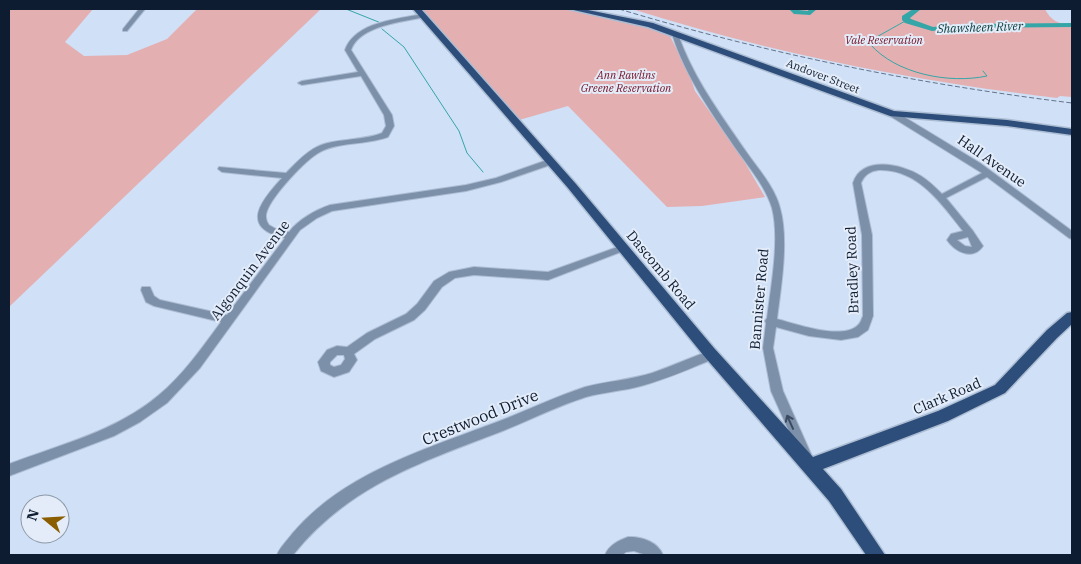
<svg xmlns="http://www.w3.org/2000/svg" width="1081" height="564" font-family="'IBM Plex Serif',serif">
<style>
.green{fill:#e4afb1}
.lines{fill:none;stroke-linecap:round;stroke-linejoin:round}
.stream{stroke:#35a6a8;stroke-width:1}
.river{fill:#35a6a8;fill-rule:evenodd}
.minor-casing{stroke:#acbdd3;stroke-width:2}
.major-casing{stroke:#acbdd3;stroke-width:3}
.minor{fill:#7d90a9;fill-rule:evenodd}
.major{fill:#2d4e7a;fill-rule:evenodd}
.rail{stroke:#64748a;stroke-width:1;stroke-dasharray:5 2.5;stroke-linecap:butt}
.oneway{stroke:#3a4a61}
.labels{text-anchor:middle;dominant-baseline:central;stroke-width:4;stroke-linejoin:round;paint-order:stroke}
.far-park-label{font-size:11px;font-style:italic;fill:#721125;stroke:#e3ecf8}
.far-street-label{font-size:11px;fill:#0d1c31;stroke:#e3ecf8}
.far-water-label{font-size:12px;font-style:italic;fill:#053a3b;stroke:#e3ecf8}
.street-label{font-size:14px;fill:#0d1c31;stroke:#e3ecf8}
.near-street-label{font-size:16px;fill:#0d1c31;stroke:#e3ecf8}
</style>
<rect width="100%" height="100%" fill="#cfe0f7"/>
<g class="green">
<polygon points="9,9 93,9 65,42 84,56 127,55 167,39 197,9 321,9 9,307"/>
<polygon points="421,9 564,9 643,25 669,34 690,76 695,91 741,156 765,197 702,206 667,207 568,106 519,120"/>
<path d="M632,9H1045C1050,20 1060,25 1072,25V97L1060,96L1057,98C914,81 770,53 632,9Z"/>
</g>
<g class="lines">
<g class="stream">
<polyline points="346,9 381,23"/>
<path d="M907,20L873,39L870,44C896,74 949,84 987,76L983,71"/>
<polyline points="382,29 404,47 459,131 467,153 483,172"/>
</g>
<g class="river">
<polygon points="789,9 808,11 809,9 817,9 810,15 794,14"/>
<polygon points="913,9 921,9 910,18 911,19 933,27 959,24 1072,23 1072,27 959,28 932,31 905,23 902,20 902,16"/>
</g>
<g class="minor-casing">
<g id="minor">
<polygon points="139,9 145,9 127,31 123,31 123,29"/>
<path d="M423,14L426,16L425,17C403,22 360,25 351,50L392,115L394,126L388,137C366,145 338,142 320,152C306,159 272,196 267,211C265,216 266,221 269,225L276,229L289,232C298,220 315,210 330,205L466,185L496,178L550,159L554,162L553,164L501,182L466,191L332,211L317,218L300,230L200,368L167,403L140,422L114,436L9,476V464C59,445 117,431 159,395C183,375 202,348 221,322L154,306L146,302L141,290L142,287H150L154,296L160,300L227,315L285,238C239,228 261,201 282,178L222,172L218,169L219,167L286,173C294,165 303,155 313,149C333,137 360,142 382,133L386,126L384,115L361,76L302,85L298,83L302,81L358,72L345,50C355,22 397,19 423,14Z"/>
<path d="M675,32L678,34C693,78 721,115 747,153C759,170 775,188 780,208C789,240 781,287 777,319C796,324 841,340 857,326C861,323 861,320 863,316L862,235L853,183C862,155 902,164 921,176C929,181 935,187 942,194L982,173L890,116V112H896L980,163L1072,231V239L1069,238L987,177L946,198L973,231L983,246C973,261 955,252 947,240L951,234L963,231C941,203 918,169 879,170C870,171 864,175 861,183L872,235L873,316L868,330L858,337L841,340L809,336L776,327L773,348L783,391L811,454L809,458L805,460L801,458L771,391L763,348L766,323L765,321L767,318C771,286 780,239 772,208C766,188 751,170 739,153C713,115 686,78 672,34ZM968,237L972,247L965,246L957,240Z"/>
<path d="M623,245L628,248L626,250L548,280L474,275L455,278L442,287L425,310L414,320L375,339L354,354L357,360L349,372L334,377L321,371L318,362L327,350L337,346L347,347L367,333L406,314L417,304L434,281L449,272L474,267L548,272ZM337,355H344L345,359L341,365L334,367L330,365V362Z"/>
<path d="M712,350L716,352L718,355L716,358C691,368 667,379 641,386C623,391 604,392 586,397C558,406 532,419 505,430C423,462 350,484 293,555H277C280,547 287,541 292,534C343,473 426,449 497,422C526,411 555,397 585,387C607,381 630,380 652,373C672,366 692,357 712,350Z"/>
<path d="M628,537C641,536 658,542 663,555H646L634,551L626,552L622,555H605C609,545 618,541 628,537Z"/>
</g>
</g>
<g class="major-casing">
<g id="major">
<polygon points="413,9 421,9 576,184 714,348 813,457 938,411 995,385 1047,330 1067,313 1072,312 1072,324 1057,338 1005,393 948,421 823,469 841,489 885,555 866,555 829,501 704,356 568,188"/>
<polygon points="569,9 583,9 653,23 894,111 1007,120 1072,129 1072,135 1007,126 890,116 648,27"/>
</g>
</g>
<use href="#minor" class="minor"/>
<use href="#major" class="major"/>
<path class="rail" d="M619,9C768,54 918,84 1072,103"/>
</g>
<defs><path id="oneway-shaft" d="M-6 0H5M1.5-3L5.5 0L1.5 3" fill="none" stroke-width="1.6" stroke-linecap="round" stroke-linejoin="round" transform="scale(1.25)"/></defs>
<use class="oneway" href="#oneway-shaft" transform="translate(790 422) rotate(-114)"/>
<g class="labels">
<g class="far-park-label">
<text x="884" y="40">Vale Reservation</text>
<text x="626" y="75">Ann Rawlins<tspan x="626" dy="13">Greene Reservation</tspan></text>
</g>
<g class="far-street-label">
<text transform="translate(823 76) rotate(21)">Andover Street</text>
</g>
<g class="far-water-label">
<text transform="translate(980 27) rotate(-2)">Shawsheen River</text>
</g>
<g class="street-label">
<text transform="translate(992 161) rotate(35)">Hall Avenue</text>
<text transform="translate(250 270) rotate(-53)">Algonquin Avenue</text>
<text transform="translate(661 270) rotate(50)">Dascomb Road</text>
<text transform="translate(852 270) rotate(-92)">Bradley Road</text>
<text transform="translate(759 299) rotate(-85)">Bannister Road</text>
<text transform="translate(947 396) rotate(-23)">Clark Road</text>
</g>
<g class="near-street-label">
<text transform="translate(480 417) rotate(-22)">Crestwood Drive</text>
</g>
</g>
<rect width="1081" height="564" fill="none" stroke="#0d1c31" stroke-width="20"/>
<g transform="translate(45 519) rotate(288)"><circle r="24" fill="#e3ecf8" stroke="#8d99a8"/>
<path d="M0-4L9 19L0 12L-9 19Z" fill="#8a5d00"/>
<text y="-8" font-size="14" font-weight="bold" text-anchor="middle" fill="#0d1c31">N</text>
</g>
</svg>
